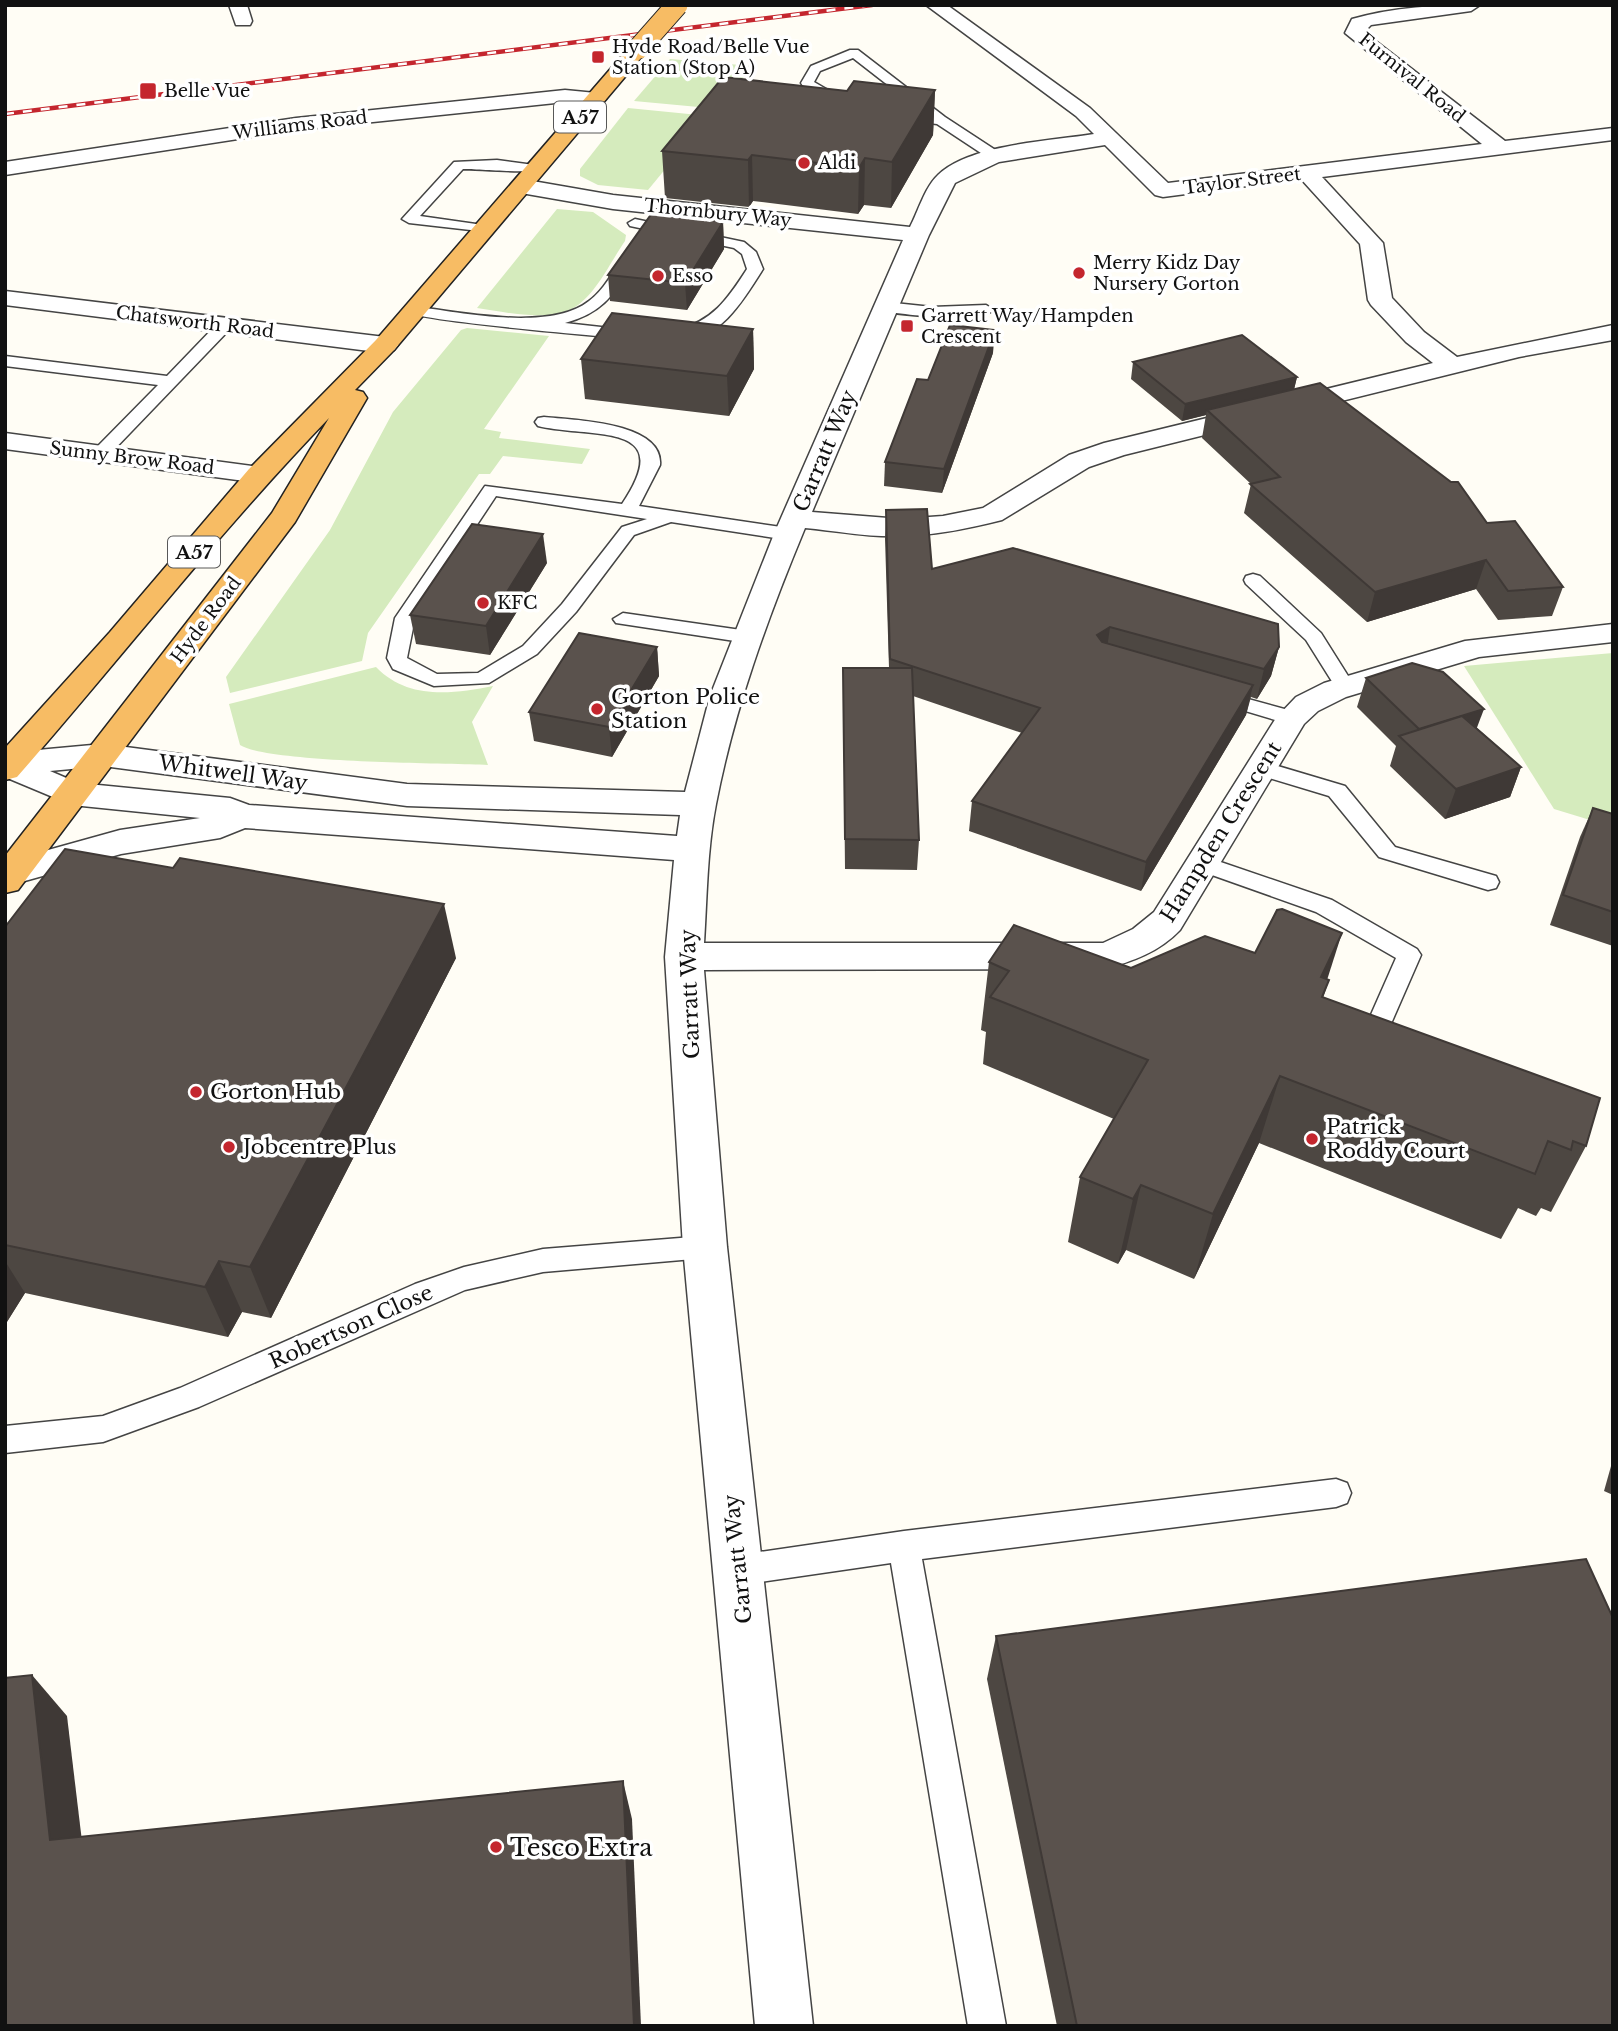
<svg xmlns="http://www.w3.org/2000/svg" width="1618" height="2031" font-family="'Libre Baskerville',serif">
<style>
.green{fill:#d5ebbd}
.lines{fill:none;stroke-linecap:round;stroke-linejoin:round}
.service-casing{stroke:#444;stroke-width:3}
.minor-casing{stroke:#444;stroke-width:3}
.trunk-casing{stroke:#222;stroke-width:3}
.service{fill:#fff;fill-rule:evenodd}
.minor{fill:#fff;fill-rule:evenodd}
.trunk{fill:#f7bc64;fill-rule:evenodd}
.rail-casing{stroke:#c4262e;stroke-width:4.5}
.rail{stroke:#fff;stroke-width:2.5;stroke-dasharray:9;stroke-linecap:butt}
.trunk-bridge-casing{stroke:#222;stroke-width:23;stroke-linecap:butt}
.trunk-bridge{stroke:#f7bc64;stroke-width:21}
.wall{fill:#4d4742}
.shaded-wall{fill:#3f3936}
.building{fill:#5a524d;stroke:#3f3936;stroke-width:2}
.poi-dot{fill:#c4262e;stroke:#fff;stroke-width:2.5}
.labels{text-anchor:middle;dominant-baseline:central;stroke-width:7;stroke-linejoin:round;paint-order:stroke}
.far-poi-label{font-size:18px;fill:#111;stroke:#fff;text-anchor:start}
.far-street-label{font-size:18px;fill:#111;stroke:#fff}
.shield{fill:#fff;stroke:#585858;stroke-width:2}
.shield-label{font-size:19px;font-weight:bold;fill:#111}
.street-label{font-size:21px;fill:#111;stroke:#fff}
.poi-label{font-size:21px;fill:#111;stroke:#fff;text-anchor:start}
.near-poi-label{font-size:24px;fill:#111;stroke:#fff;text-anchor:start}
</style>
<rect width="100%" height="100%" fill="#fffdf5"/>
<g class="green">
<polygon points="670,59 752,66 720,109 634,101"/>
<polygon points="628,108 709,116 648,190 598,185 580,176 580,169"/>
<path d="M557,209L593,212L626,235L625,241C611,261 596,294 575,307C547,323 507,312 477,308Z"/>
<polygon points="467,328 549,336 484,429 501,432 499,438 590,449 582,464 503,456 490,474 479,474 368,633 362,661 230,693 226,677 330,530 393,412 461,330"/>
<polygon points="1613,653 1613,827 1554,809 1464,666"/>
<path d="M376,667C408,700 452,694 493,686L472,722L488,765C445,763 268,763 240,745L229,704Z"/>
</g>
<g class="lines">
<g class="service-casing">
<g id="service">
<polygon points="850,50 858,50 945,117 1000,153 1000,159 990,159 937,124 897,119 897,113 925,114 853,58 820,71 814,82 845,100 845,106 835,106 803,86 801,83 811,66"/>
<path d="M497,160L534,165L541,169C535,174 477,169 463,169L420,216L483,225L490,229L488,232L409,223L402,219L454,162Z"/>
<path d="M635,219L744,242L756,252L763,269C745,297 717,348 675,337V331C713,321 727,300 747,269L742,254L734,248L630,226L628,223Z"/>
<path d="M628,257L635,261C614,293 605,312 565,323L637,331V337L631,339C601,336 415,321 404,311L412,306C459,312 550,332 589,301C603,291 613,272 623,258Z"/>
<path d="M885,302L932,307L986,305L994,310C980,323 899,315 880,310L877,307Z"/>
<polygon points="224,321 230,323 230,329 106,458 100,459 91,454 94,450 158,385 5,366 5,356 167,376 218,323"/>
<path d="M544,417C573,420 664,422 660,465L639,506L788,528L797,534L788,540L671,522L634,535L576,612L537,654L489,683L434,686L393,669L387,658L395,618L485,486L622,504C679,420 591,439 538,426L535,422L538,418ZM496,496L647,519L622,527L562,604L523,646L478,673L437,674L407,658L415,618Z"/>
<polygon points="1253,574 1260,576 1321,633 1355,687 1352,691 1338,691 1306,640 1246,584 1244,580 1246,576"/>
<polygon points="623,613 748,631 758,637 748,643 616,623 613,619"/>
<polygon points="1219,691 1299,713 1302,718 1292,725 1212,701 1209,697 1212,693"/>
<polygon points="1261,761 1345,786 1395,847 1496,876 1499,882 1496,888 1488,890 1379,857 1329,796 1253,773 1250,768 1253,763"/>
<polygon points="1203,856 1332,900 1417,949 1421,955 1383,1042 1374,1044 1365,1042 1362,1035 1396,958 1316,912 1195,869 1192,864 1195,859"/>
<polygon points="705,1236 715,1239 719,1247 715,1255 705,1258 543,1272 465,1290 199,1407 103,1442 5,1453 5,1426 103,1416 180,1388 415,1284 464,1267 543,1249"/>
<polygon points="1336,1479 1347,1483 1351,1493 1347,1503 1336,1507 922,1559 1006,2026 968,2026 891,1563 739,1585 728,1581 723,1570 728,1559 739,1555 904,1531"/>
</g>
</g>
<g class="minor-casing">
<g id="minor">
<polygon points="229,5 247,5 252,21 250,25 236,25"/>
<path d="M926,5H947L1090,108L1168,183L1482,144L1345,33L1352,19C1394,7 1437,5 1480,5L1471,11L1371,25L1364,32L1505,141L1613,128V140L1322,177L1383,243L1392,298L1424,332L1457,357L1613,325V340L1519,357L1124,455L1089,467L1002,520C970,528 938,535 904,536C872,538 837,531 805,528C768,617 734,710 716,804C707,850 707,897 704,943H1103L1133,929L1154,912L1276,718L1296,697L1324,683L1465,641L1613,624V642L1479,657L1346,697L1318,711L1304,724L1180,930C1159,952 1133,961 1105,969L704,970L727,1247L813,2026H755L683,1247L665,957L674,860L245,828L220,838L121,854L14,884L5,882V862L120,830L200,818L72,805L5,777V753L103,744L407,784L685,792L710,696L774,534L903,240L613,209L521,193L510,186L521,179L613,195L910,227C918,212 925,187 938,175C970,144 1051,141 1094,134L1076,116ZM1105,145L1155,195L1163,197L1301,179L1360,244L1368,300L1371,305L1406,342L1433,363L1104,443L1069,455L983,508L943,516L901,519L812,512L929,235L955,183L999,162ZM103,766L407,806L680,815L677,836L249,805L230,798L78,783L50,771Z"/>
<polygon points="565,90 596,93 606,99 596,105 565,102 296,130 5,175 5,162 296,118"/>
<polygon points="5,291 385,337 394,340 398,345 394,350 385,353 5,305"/>
<polygon points="5,433 259,467 269,469 273,475 269,481 259,483 5,449"/>
</g>
</g>
<g class="trunk-casing">
<path id="trunk" d="M639,42L649,48L646,52L394,350L355,390L363,392L367,398L295,522L18,890L5,893V856L272,513L329,418C219,532 121,658 17,777L5,780V748L110,632L249,469L376,340L632,44Z"/>
</g>
<use href="#service" class="service"/>
<use href="#minor" class="minor"/>
<use href="#trunk" class="trunk"/>
<g class="rail-casing">
<polyline id="rail" points="5,114 872,5"/>
</g>
<use href="#rail" class="rail"/>
<g class="trunk-bridge-casing">
<polyline id="trunk-bridge" points="639,48 677,5"/>
</g>
<use href="#trunk-bridge" class="trunk-bridge"/>
</g>
<g class="wall">
<polygon points="935,90 933,135 891,208 864,205 858,214 753,201 749,207 665,198 662,151 847,91"/>
<polygon points="651,208 723,222 724,249 687,310 610,301 608,275 651,215"/>
<polygon points="753,329 754,369 729,416 585,399 581,359"/>
<polygon points="993,353 942,493 884,486 885,462 928,380"/>
<polygon points="1133,362 1297,377 1294,389 1487,523 1563,587 1552,616 1498,620 1476,589 1367,622 1244,513 1251,484 1202,438 1206,415 1182,421 1131,379"/>
<polygon points="886,510 932,569 1279,647 1271,676 1257,699 1251,697 1246,715 1141,891 969,831 972,801 1022,733 913,696 919,840 917,870 845,869 843,668 889,668 885,539"/>
<polygon points="547,563 490,655 416,644 410,615"/>
<polygon points="657,647 659,676 612,757 534,741 529,712"/>
<polygon points="1366,678 1477,728 1521,767 1510,797 1445,819 1390,766 1396,746 1357,707"/>
<polygon points="1593,808 1613,814 1613,946 1550,925 1580,837"/>
<polygon points="5,927 456,958 271,1318 242,1312 228,1337 25,1293 5,1325"/>
<polygon points="989,962 1131,968 1327,980 1329,980 1323,998 1586,1146 1551,1212 1541,1208 1536,1216 1518,1208 1501,1239 1259,1143 1194,1279 1126,1250 1118,1264 1068,1242 1080,1177 1114,1119 983,1064 986,1032 981,1030"/>
<polygon points="1613,1459 1613,1495 1604,1491"/>
<polygon points="996,1636 1613,2026 1057,2026 987,1679"/>
</g>
<g class="shaded-wall">
<polygon points="935,90 933,135 891,208 892,162"/>
<polygon points="752,155 753,201 749,207 748,160"/>
<polygon points="865,158 864,205 858,214 859,168"/>
<polygon points="723,222 724,249 687,310 685,283"/>
<polygon points="753,329 754,369 729,416 727,376"/>
<polygon points="995,330 993,353 942,493 944,469"/>
<polygon points="1297,377 1293,394 1207,410 1206,415 1182,421 1185,404"/>
<polygon points="543,534 547,563 490,655 486,626"/>
<polygon points="1486,560 1476,589 1367,622 1375,592"/>
<polygon points="1110,627 1106,656 1097,635"/>
<polygon points="657,647 659,676 612,757 609,727"/>
<polygon points="1279,647 1271,676 1257,699 1264,669"/>
<polygon points="1253,685 1246,715 1141,891 1146,862"/>
<polygon points="1484,709 1473,738 1419,729"/>
<polygon points="1521,767 1510,797 1445,819 1456,789"/>
<polygon points="444,904 456,958 271,1318 250,1267"/>
<polygon points="1342,933 1320,1002 1321,977"/>
<polygon points="1280,1076 1259,1143 1194,1279 1213,1214"/>
<polygon points="1141,1185 1126,1250 1118,1264 1133,1199"/>
<polygon points="5,1261 25,1293 5,1325"/>
<polygon points="219,1261 242,1312 228,1337 205,1287"/>
<polygon points="32,1675 67,1716 86,1875 50,1840"/>
<polygon points="623,1781 632,1819 641,2026 634,2026"/>
</g>
<g class="building">
<polygon points="723,77 847,91 854,81 935,90 892,162 865,158 859,168 752,155 748,160 662,151"/>
<polygon points="651,208 723,222 685,283 608,275 652,213"/>
<polygon points="612,313 753,329 727,376 581,359"/>
<polygon points="950,325 995,330 944,469 885,462 917,379 928,380"/>
<polygon points="1242,335 1297,377 1185,404 1133,362"/>
<polygon points="1320,383 1451,482 1458,482 1487,523 1515,521 1563,587 1508,591 1486,560 1375,592 1250,484 1280,477 1207,410"/>
<polygon points="927,509 932,569 1013,548 1278,624 1279,647 1264,669 1110,627 1097,635 1102,642 1253,685 1146,862 972,801 1040,708 890,659 886,510"/>
<polygon points="472,524 543,534 486,626 410,615"/>
<polygon points="579,633 657,647 609,727 529,712"/>
<polygon points="1412,663 1443,672 1484,709 1419,729 1366,678"/>
<polygon points="843,668 912,668 919,840 845,839"/>
<polygon points="1462,716 1521,767 1456,789 1399,736"/>
<polygon points="1593,808 1613,814 1613,912 1563,895"/>
<polygon points="65,849 173,868 180,858 444,904 250,1267 219,1261 205,1287 5,1245 5,927"/>
<polygon points="1282,909 1342,933 1321,977 1329,980 1322,997 1600,1098 1586,1146 1573,1141 1571,1150 1548,1141 1535,1174 1280,1076 1213,1214 1141,1185 1133,1199 1080,1177 1148,1060 990,997 1009,971 989,962 1014,925 1131,968 1205,936 1255,953 1277,910"/>
<polygon points="1586,1559 1613,1618 1613,2026 1077,2026 996,1636"/>
<polygon points="32,1675 50,1840 623,1781 634,2026 5,2026 5,1678"/>
</g>
<g class="poi-dot">
<rect x="591" y="50" width="14" height="14" rx="3.5"/>
<rect x="139" y="82" width="18" height="18" rx="3.5"/>
<circle cx="804" cy="163" r="7"/>
<circle cx="1079" cy="273" r="7"/>
<circle cx="658" cy="276" r="7"/>
<rect x="900" y="319" width="14" height="14" rx="3.5"/>
<circle cx="483" cy="603" r="7"/>
<circle cx="597" cy="709" r="7"/>
<circle cx="196" cy="1092" r="7"/>
<circle cx="1312" cy="1139" r="7"/>
<circle cx="229" cy="1147" r="7"/>
<circle cx="496" cy="1847" r="7"/>
</g>
<g class="labels">
<g class="far-poi-label">
<text x="612" y="47">Hyde Road/Belle Vue<tspan x="612" dy="21">Station (Stop A)</tspan></text>
<text x="164" y="91">Belle Vue</text>
<text x="818" y="163">Aldi</text>
<text x="1093" y="263">Merry Kidz Day<tspan x="1093" dy="21">Nursery Gorton</tspan></text>
<text x="672" y="276">Esso</text>
<text x="921" y="316">Garrett Way/Hampden<tspan x="921" dy="21">Crescent</tspan></text>
<text x="497" y="603">KFC</text>
</g>
<g class="far-street-label">
<text transform="translate(1412 78) rotate(39)">Furnival Road</text>
<text transform="translate(300 125) rotate(-7)">Williams Road</text>
<text transform="translate(1242 181) rotate(-7)">Taylor Street</text>
<text transform="translate(718 213) rotate(6)">Thornbury Way</text>
<text transform="translate(195 322) rotate(7)">Chatsworth Road</text>
<text transform="translate(132 458) rotate(7)">Sunny Brow Road</text>
<text transform="translate(206 620) rotate(-53)">Hyde Road</text>
</g>
<g class="shield">
<rect x="554" y="101.5" width="52" height="31" rx="5"/>
<rect x="168" y="536.5" width="52" height="31" rx="5"/>
</g>
<g class="shield-label">
<text x="580" y="117">A57</text>
<text x="194" y="552">A57</text>
</g>
<g class="street-label">
<text transform="translate(825 451) rotate(-67)">Garratt Way</text>
<text transform="translate(233 773) rotate(8)">Whitwell Way</text>
<text transform="translate(1221 832) rotate(-58)">Hampden Crescent</text>
<text transform="translate(690 994) rotate(-92)">Garratt Way</text>
<text transform="translate(351 1327) rotate(-24)">Robertson Close</text>
<text transform="translate(738 1559) rotate(-96)">Garratt Way</text>
</g>
<g class="poi-label">
<text x="611" y="697">Gorton Police<tspan x="611" dy="24">Station</tspan></text>
<text x="210" y="1092">Gorton Hub</text>
<text x="1326" y="1127">Patrick<tspan x="1326" dy="24">Roddy Court</tspan></text>
<text x="243" y="1147">Jobcentre Plus</text>
</g>
<g class="near-poi-label">
<text x="510" y="1847">Tesco Extra</text>
</g>
</g>
<rect width="1618" height="2031" fill="none" stroke="#111111" stroke-width="14"/>
</svg>
